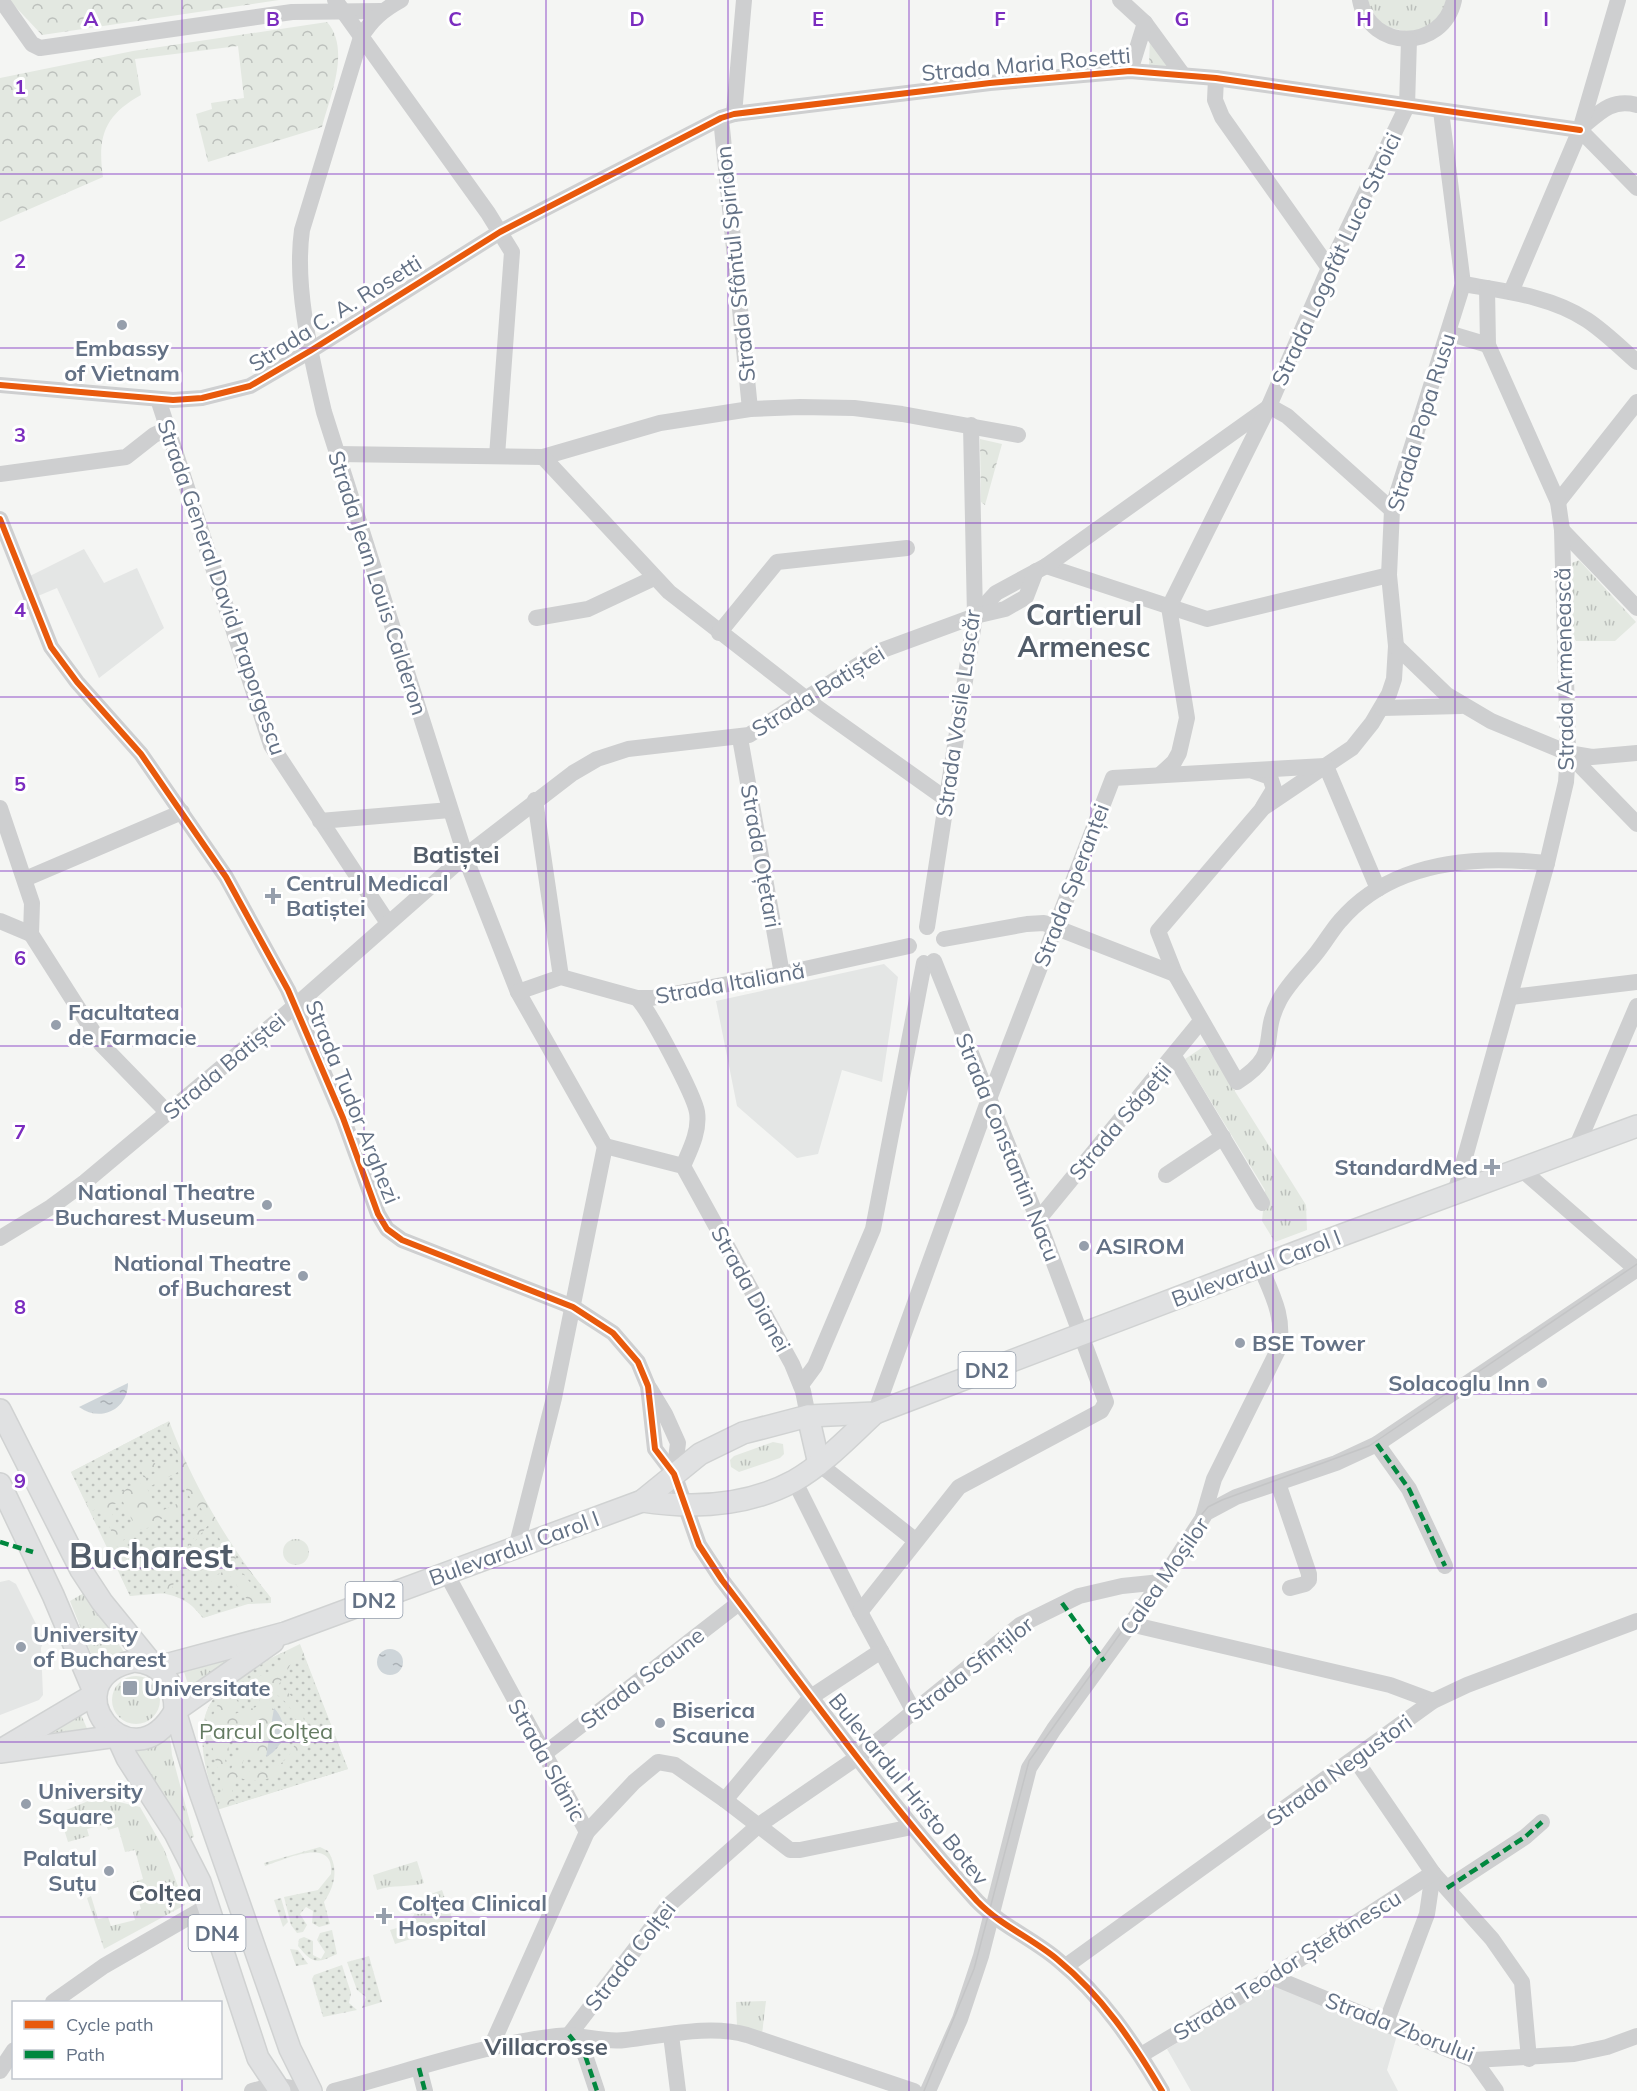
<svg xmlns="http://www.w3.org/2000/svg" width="1637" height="2091" font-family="Mulish,sans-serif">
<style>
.built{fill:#e4e6e5}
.grass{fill:url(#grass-tufts)}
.forest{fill:url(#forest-crowns)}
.garden{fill:url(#garden-dots)}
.water{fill:url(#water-ripples)}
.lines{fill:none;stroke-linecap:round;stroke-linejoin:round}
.major-casing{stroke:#d0d2d2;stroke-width:24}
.minor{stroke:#cecfd0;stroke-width:16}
.major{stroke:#e0e1e2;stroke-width:21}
.tram{stroke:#c4c5c6;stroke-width:1.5}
.quiet{stroke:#00873e;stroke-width:4.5;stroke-dasharray:9 4.5;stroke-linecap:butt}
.cycleway-casing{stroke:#fff;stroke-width:10}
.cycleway{stroke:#e8590c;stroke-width:6}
.grid{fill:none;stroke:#7b2cbf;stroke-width:1.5;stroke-opacity:0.55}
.poi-dot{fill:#969fac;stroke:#fff;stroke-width:2}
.labels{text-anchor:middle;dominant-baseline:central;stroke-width:6;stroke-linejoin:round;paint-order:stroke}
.shield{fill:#fff;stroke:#929caa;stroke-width:1.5}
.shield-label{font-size:21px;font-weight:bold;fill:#637185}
.street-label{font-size:22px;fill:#637185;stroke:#fff}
.poi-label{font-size:22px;font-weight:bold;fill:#637185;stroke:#fff;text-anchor:start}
.park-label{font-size:22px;fill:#647b62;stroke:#fff}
.neighbourhood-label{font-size:24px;font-weight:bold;fill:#515c69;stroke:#fff}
.district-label{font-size:28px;font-weight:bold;fill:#515c69;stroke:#fff}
.town-label{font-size:34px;font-weight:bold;fill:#515c69;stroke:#fff}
.grid-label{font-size:20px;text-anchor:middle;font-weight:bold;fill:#7b2cbf;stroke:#fff;stroke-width:6;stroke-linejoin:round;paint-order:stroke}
</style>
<defs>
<pattern id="grass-tufts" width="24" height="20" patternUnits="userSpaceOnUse" patternTransform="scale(1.5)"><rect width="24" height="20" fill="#e3e8e1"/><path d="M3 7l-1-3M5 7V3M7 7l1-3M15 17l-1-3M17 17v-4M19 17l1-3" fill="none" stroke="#bcc0bc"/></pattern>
<pattern id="forest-crowns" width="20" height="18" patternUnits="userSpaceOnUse" patternTransform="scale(1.5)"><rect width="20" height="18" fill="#e3e8e1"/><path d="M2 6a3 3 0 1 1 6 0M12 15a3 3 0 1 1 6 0" fill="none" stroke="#bcc0bc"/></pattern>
<pattern id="garden-dots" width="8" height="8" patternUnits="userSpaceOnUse" patternTransform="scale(1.5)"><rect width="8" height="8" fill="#e3e8e1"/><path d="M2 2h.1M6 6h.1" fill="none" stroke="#bcc0bc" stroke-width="1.8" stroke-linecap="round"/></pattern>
<pattern id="water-ripples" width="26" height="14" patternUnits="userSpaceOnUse" patternTransform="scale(1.5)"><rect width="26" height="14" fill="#ced5d9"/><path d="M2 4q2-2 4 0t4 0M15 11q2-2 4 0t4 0" fill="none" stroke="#abb1b6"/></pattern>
</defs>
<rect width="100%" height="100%" fill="#f4f5f3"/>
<g class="built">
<polygon points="84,549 104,583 137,568 164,628 99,678 57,588 38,596 30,576"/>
<polygon points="884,964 898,977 882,1082 842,1070 818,1154 797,1158 737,1106 716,1001"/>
<polygon points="9,1580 16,1584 44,1640 41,1648 43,1695 39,1700 0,1715 0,1582"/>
<polygon points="1274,1983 1397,2035 1387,2070 1398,2091 1191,2091 1167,2049"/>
</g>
<g class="grass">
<polygon points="1365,0 1448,0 1438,20 1414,33 1382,26"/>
<polygon points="1579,560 1636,622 1615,641 1576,641 1572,635 1572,563"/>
<polygon points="1206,1045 1306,1205 1307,1230 1275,1242 1262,1221 1265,1190 1185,1059"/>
<polygon points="773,1442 783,1444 784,1454 780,1458 739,1472 731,1467 730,1460 734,1456"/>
<circle cx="296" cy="1552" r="13"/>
<polygon points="84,1593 124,1652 96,1666 70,1601"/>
<polygon points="228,1659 230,1664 191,1693 184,1672"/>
<circle cx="136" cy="1700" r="24"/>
<polygon points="79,1710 89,1733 40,1740"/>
<polygon points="170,1735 172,1755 194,1837 188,1840 131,1752"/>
<polygon points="98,1797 140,1807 164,1849 185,1905 104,1949 87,1898 91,1896 98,1919 108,1917 111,1926 135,1920 133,1912 141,1909 133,1882 143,1879 135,1850 125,1852 118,1827 108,1830 106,1824 87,1829 89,1836 68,1842 59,1813"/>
<path d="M417,1861L424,1883C408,1888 394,1884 377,1890L373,1875Z"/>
<path d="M442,1890L457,1932L452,1933L449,1927L395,1944L390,1930C404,1926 416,1920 417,1904L430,1900L428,1895Z"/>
<polygon points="766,2001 762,2034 737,2026 736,2002"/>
</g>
<g class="forest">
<polygon points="9,0 279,0 42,35"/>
<path d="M327,22C351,49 330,96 322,127L208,162L196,114L212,109L211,103L244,98L238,46L135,59L141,95C105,115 97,136 103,177L0,222V78L133,51Z"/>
<polygon points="1150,34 1172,67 1149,66"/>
<polygon points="980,439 1002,444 985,505 981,502"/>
<path d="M169,1421C194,1487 227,1543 271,1598V1603L248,1604L203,1618C185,1593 160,1589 130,1596L71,1472Z"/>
<path d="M300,1644L348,1769L217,1810C208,1775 193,1738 210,1704L249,1669Z"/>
</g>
<g class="garden">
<polygon points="163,1424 179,1463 170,1463 166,1470 153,1474 147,1481 144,1473 148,1476 157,1465 150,1460 141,1470 145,1482 129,1486 124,1491 112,1493 109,1499 97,1501 92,1499 86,1503 71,1472"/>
<polygon points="178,1472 190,1498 159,1512 147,1488"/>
<polygon points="122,1500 134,1524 120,1531 109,1507"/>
<path d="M199,1505L207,1519L182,1555L177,1557V1564L165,1593L130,1596L109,1549L119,1546C125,1538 124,1538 135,1536L137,1530L152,1527C162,1517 161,1518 175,1517L189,1508L196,1510Z"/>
<polygon points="101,1508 113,1535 105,1541 90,1511"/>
<polygon points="210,1523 230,1556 228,1569 210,1579 213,1585 230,1576 249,1602 203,1618 189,1602 170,1594 177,1574 182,1572 186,1556 191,1553 191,1546"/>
<polygon points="236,1554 271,1598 271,1603 266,1602 240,1570 234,1575"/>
<path d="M286,1651L278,1667L222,1695L213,1715L207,1713L203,1731L209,1733L223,1791L217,1810C193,1712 191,1697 286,1651Z"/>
<path d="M304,1656L348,1769L235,1804L232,1790L237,1777C296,1798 333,1716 278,1686L292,1662Z"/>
<polygon points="270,1682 256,1707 231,1715 240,1705 236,1699"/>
<path d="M274,1693C320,1720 291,1786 240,1769L245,1757C263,1761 271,1754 282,1741C286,1726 281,1713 267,1704Z"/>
<polygon points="232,1737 240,1747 229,1774 224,1756 229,1751 227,1739"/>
<path d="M320,1847L328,1851C339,1869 335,1886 324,1902L330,1924L319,1927L312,1923L313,1911L306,1907L300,1914L307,1925L303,1932L297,1933L291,1925L284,1897L318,1890L331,1874C335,1835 284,1860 265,1866L264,1863Z"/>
<polygon points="281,1898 288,1922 283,1927 274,1900"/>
<path d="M332,1930L337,1954C316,1964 313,1964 298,1946L299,1939L304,1937L313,1941V1955L321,1959L325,1952L317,1940L320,1933Z"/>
<polygon points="290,1949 298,1950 308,1964 296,1966"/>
<polygon points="369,1956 382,2002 362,2008 366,1997 357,1990 347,1962"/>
<polygon points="342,1965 351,1993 349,2003 357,2010 323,2017 312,1979 314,1975"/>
</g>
<g class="water">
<path d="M128,1383C128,1409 101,1423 79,1407Z"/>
<circle cx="390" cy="1662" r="13"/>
<path d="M274,1708C289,1724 286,1746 266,1757Z"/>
</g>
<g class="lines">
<g class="major-casing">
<g id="major">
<polyline points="0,1410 81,1570 102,1602 154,1666"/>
<polyline points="808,1416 819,1464"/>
<polyline points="0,1484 53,1595 95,1694"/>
<path d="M642,1501C694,1509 746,1507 794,1481C824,1464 850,1436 875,1413"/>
<path d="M134,1661C163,1663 175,1683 175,1711C130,1790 47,1680 134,1661Z"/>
<polyline points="158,1667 285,1633 642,1501 700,1454 743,1433 808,1416 875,1413 1342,1235 1637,1126"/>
<polyline points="175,1711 199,1789 290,2049 311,2091"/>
<polyline points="175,1711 273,1642"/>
<polyline points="117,1736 127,1758 175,1833 200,1882 258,2058 280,2091"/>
<polyline points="6,1747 95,1694"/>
<polyline points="0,1752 117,1736"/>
</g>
</g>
<g class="minor">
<polyline points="1,0 32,44 40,48 292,12 381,11"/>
<polyline points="335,0 488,213 512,252 497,456"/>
<path d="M401,0C383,10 372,19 361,37L302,230C294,287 311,356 324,412L469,867L518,992L605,1146"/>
<polyline points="1120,0 1145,23 1183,75"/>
<path d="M1360,0C1370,52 1443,51 1454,0"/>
<polyline points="1130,71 1145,23"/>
<polyline points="1216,78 1215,100 1222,117 1329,268"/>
<path d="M1441,111L1463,284L1392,510L1389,575L1396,646L1394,679L1389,694L1372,723L1352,748L1263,808L1158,931L1175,974L1237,1082C1283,1053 1259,1039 1279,1001C1288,983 1306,967 1318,951C1326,941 1332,930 1340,921C1391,861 1475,855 1547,863"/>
<polyline points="734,114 744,0"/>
<polyline points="721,118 750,409"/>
<path d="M1580,129C1599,113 1611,98 1637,105"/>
<polyline points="1580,130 1637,188"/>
<path d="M1463,284C1504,291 1551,296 1587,320C1605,332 1621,348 1637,362"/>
<polyline points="1511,292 1580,130 1618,0"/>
<polyline points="1448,333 1488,345"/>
<polyline points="0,385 173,400 202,398 250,386 310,351 500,232 721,118 734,114 990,83 1130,71 1216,78 1580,130"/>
<polyline points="158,399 271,745 388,923"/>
<polyline points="1269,406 1287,416 1392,510"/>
<polyline points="337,454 543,457 660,423 750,409 800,407 854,408 902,414 1018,435"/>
<polyline points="543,457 669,592 818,708 946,799"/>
<polyline points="0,474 126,457 154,435 167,429"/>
<polyline points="1558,502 1637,402"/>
<path d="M0,519L51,647L77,682L141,754L226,877L288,990L343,1118L378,1214L387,1229L402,1240L573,1307L613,1333L638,1362L648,1386L655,1449L674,1474L699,1545L722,1580C805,1688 885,1800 977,1901C1001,1926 1032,1938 1058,1960C1102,1996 1133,2042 1162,2091"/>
<polyline points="1562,530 1637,608"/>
<polyline points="1046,566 1207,619 1389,575"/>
<polyline points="975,616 996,593 1046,566 1266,409"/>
<polyline points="536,618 588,609 654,578"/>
<polyline points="719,633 777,562 907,548"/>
<polyline points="1396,646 1447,695 1491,721 1568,753 1592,757 1637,753"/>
<polyline points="1382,708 1461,706"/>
<polyline points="740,738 782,974"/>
<polyline points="1568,753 1637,824"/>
<polyline points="1326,766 1378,889"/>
<polyline points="1253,771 1270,777 1274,789 1263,807"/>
<polyline points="1161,774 1174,762 1179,753 1187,718 1169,607 1269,406 1329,268 1407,106 1409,40"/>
<polyline points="535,800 561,977"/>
<polyline points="0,808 32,903 31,934 101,1044 168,1113"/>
<polyline points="320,821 450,810"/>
<polyline points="25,879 182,812"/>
<polyline points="0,921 31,934"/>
<polyline points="927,927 975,616 971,425"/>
<polyline points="944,939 1027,924 1044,923 1175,974"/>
<polyline points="518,992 561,977 637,998 652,998 782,974 909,946"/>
<polyline points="1511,997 1637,982"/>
<path d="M637,998C650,1011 694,1095 697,1112C700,1131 690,1150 683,1166"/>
<polyline points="1174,1056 1262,1203"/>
<polyline points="605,1146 683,1166 792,1364 803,1391 808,1416"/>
<polyline points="1576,1148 1637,1006"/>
<polyline points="1521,1169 1636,1269"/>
<polyline points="1166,1175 1223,1137"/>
<polyline points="1455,1193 1547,863 1566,782 1568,753 1562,530 1558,502 1488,345 1487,288"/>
<polyline points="1038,1220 1201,1021"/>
<polyline points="0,1238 51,1207 85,1182 295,1006 465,856 573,773 597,759 628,749 749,735 880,651 975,616 1005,609 1026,597 1036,571"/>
<polyline points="801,1385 815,1366 873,1229 924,963"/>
<polyline points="650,1389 665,1414 678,1443 674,1474"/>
<polyline points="875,1413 989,1099 1113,778 1325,766"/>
<polyline points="1377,1444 1409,1489 1445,1566"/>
<polyline points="819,1464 915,1540"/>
<polyline points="794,1480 860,1612 914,1712"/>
<polyline points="1278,1483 1309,1574 1309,1580 1305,1584 1290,1588"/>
<path d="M1203,1517L1214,1479L1278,1350C1286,1319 1272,1294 1260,1266"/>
<polyline points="516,1548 554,1398 605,1146"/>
<polyline points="446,1573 587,1832 490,2049"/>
<polyline points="860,1612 959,1487 1101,1411 1106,1402 1038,1220 934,961"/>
<polyline points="1130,1624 1390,1685 1433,1701"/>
<polyline points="544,1754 739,1603"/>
<polyline points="1355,1759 1433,1873 1492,1939 1522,1982 1529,2059"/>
<polyline points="725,1800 790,1850 800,1850 912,1827"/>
<polyline points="587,1832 634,1782 658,1762 675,1765 725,1800 811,1697 881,1651"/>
<polyline points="1447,1888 1525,1837 1542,1822"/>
<polyline points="1066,1966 1433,1701 1467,1685 1637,1621"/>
<polyline points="1272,1977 1474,2060 1574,2054 1607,2047 1637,2036"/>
<polyline points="53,2002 104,1966 208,1906"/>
<polyline points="1386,2023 1427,1914 1433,1873"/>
<polyline points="569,2035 670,1904 759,1825 858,1757 1020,1625 1079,1596 1122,1586 1161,1582"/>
<polyline points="569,2035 585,2055 597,2091"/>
<polyline points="671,2035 678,2091"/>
<polyline points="1141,2055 1272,1977 1433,1873"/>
<polyline points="1474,2060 1496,2091"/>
<polyline points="419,2068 425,2091"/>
<polyline points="0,2071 14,2050"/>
<polyline points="252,2091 274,2085 309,2091"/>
<path d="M334,2091C407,2072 481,2045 557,2036C579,2033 601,2043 625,2040C663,2036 709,2024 747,2035L914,2091"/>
<polyline points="928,2091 960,2019 981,1956 1029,1768 1054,1729 1161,1582 1206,1513 1236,1497 1336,1463 1377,1444 1637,1269"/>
</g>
<use href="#major" class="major"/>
<polyline class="tram" points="924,2091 974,1969 1029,1761 1157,1582 1197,1520 1208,1507 1222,1500 1369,1446 1637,1264"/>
<g class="quiet">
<polyline points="1377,1444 1409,1489 1445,1566"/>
<polyline points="0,1542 33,1552"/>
<polyline points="1062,1603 1104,1661"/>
<polyline points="1447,1888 1525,1837 1542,1822"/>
<polyline points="569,2035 585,2055 597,2091"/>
<polyline points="419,2068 425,2091"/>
</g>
<g class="cycleway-casing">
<g id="cycleway">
<polyline points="0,385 173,400 202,398 250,386 310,351 500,232 721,118 734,114 990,83 1130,71 1216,78 1580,130"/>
<path d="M0,519L51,647L77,682L141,754L226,877L288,990L343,1118L378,1214L387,1229L402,1240L573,1307L613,1333L638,1362L648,1386L655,1449L674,1474L699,1545L722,1580C805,1688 885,1800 977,1901C1001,1926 1032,1938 1058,1960C1102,1996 1133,2042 1162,2091"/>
</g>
</g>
<use href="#cycleway" class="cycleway"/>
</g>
<path class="grid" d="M182,0V2002M364,0V2091M546,0V2091M728,0V2091M909,0V2091M1091,0V2091M1273,0V2091M1455,0V2091M0,174H1637M0,348H1637M0,523H1637M0,697H1637M0,871H1637M0,1046H1637M0,1220H1637M0,1394H1637M0,1568H1637M0,1742H1637M0,1917H1637M182,2078V2091"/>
<g class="poi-dot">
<circle cx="122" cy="325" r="6"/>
<path d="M270 887h6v6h6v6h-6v6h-6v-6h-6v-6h6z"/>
<circle cx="56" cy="1025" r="6"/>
<path d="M1489 1158h6v6h6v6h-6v6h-6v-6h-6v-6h6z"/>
<circle cx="267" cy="1205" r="6"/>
<circle cx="1084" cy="1246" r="6"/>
<circle cx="303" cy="1276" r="6"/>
<circle cx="1240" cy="1343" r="6"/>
<circle cx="1542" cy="1383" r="6"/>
<circle cx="21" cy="1647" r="6"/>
<rect x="122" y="1680" width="16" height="16" rx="3"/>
<circle cx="660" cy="1723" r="6"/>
<circle cx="26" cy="1804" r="6"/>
<circle cx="109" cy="1871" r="6"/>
<path d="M381 1907h6v6h6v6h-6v6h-6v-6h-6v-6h6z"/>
</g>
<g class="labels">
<g class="shield">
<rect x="958.5" y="1352" width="57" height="36" rx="4.5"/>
<rect x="345.5" y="1582" width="57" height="36" rx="4.5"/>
<rect x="188.5" y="1915" width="57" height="36" rx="4.5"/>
</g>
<g class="shield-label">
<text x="987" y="1370">DN2</text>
<text x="374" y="1600">DN2</text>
<text x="217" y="1933">DN4</text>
</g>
<g class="street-label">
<text transform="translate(1026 64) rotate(-5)">Strada Maria Rosetti</text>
<text transform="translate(1336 259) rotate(-65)">Strada Logofăt Luca Stroici</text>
<text transform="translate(735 264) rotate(-96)">Strada Sfântul Spiridon</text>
<text transform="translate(335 313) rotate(-32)">Strada C. A. Rosetti</text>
<text transform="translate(1421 422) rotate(-73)">Strada Popa Rusu</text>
<text transform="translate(378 583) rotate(72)">Strada Jean Louis Calderon</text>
<text transform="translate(222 587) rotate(71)">Strada General David Praporgescu</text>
<text transform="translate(1564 669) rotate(-91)">Strada Armenească</text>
<text transform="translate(818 691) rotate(-32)">Strada Batiștei</text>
<text transform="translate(958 713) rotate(-82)">Strada Vasile Lascăr</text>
<text transform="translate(761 856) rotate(80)">Strada Oțetari</text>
<text transform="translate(1071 885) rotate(-69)">Strada Speranței</text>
<text transform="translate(730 983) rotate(-10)">Strada Italiană</text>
<text transform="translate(224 1066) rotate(-40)">Strada Batiștei</text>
<text transform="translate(353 1102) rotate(68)">Strada Tudor Arghezi</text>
<text transform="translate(1120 1121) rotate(-50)">Strada Săgeții</text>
<text transform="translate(1008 1147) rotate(68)">Strada Constantin Nacu</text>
<text transform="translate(1256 1268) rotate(-21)">Bulevardul Carol I</text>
<text transform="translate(751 1289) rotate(61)">Strada Dianei</text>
<text transform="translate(514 1548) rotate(-20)">Bulevardul Carol I</text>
<text transform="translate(1164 1576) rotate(-55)">Calea Moșilor</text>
<text transform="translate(970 1668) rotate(-38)">Strada Sfinților</text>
<text transform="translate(642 1678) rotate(-38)">Strada Scaune</text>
<text transform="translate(547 1760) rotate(61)">Strada Slănic</text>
<text transform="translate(1339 1770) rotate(-36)">Strada Negustori</text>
<text transform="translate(909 1789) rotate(51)">Bulevardul Hristo Botev</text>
<text transform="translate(630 1956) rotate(-52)">Strada Colței</text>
<text transform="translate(1287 1965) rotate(-32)">Strada Teodor Ștefănescu</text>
<text transform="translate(1400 2027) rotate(21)">Strada Zborului</text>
</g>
<g class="poi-label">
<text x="122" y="348" text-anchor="middle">Embassy<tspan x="122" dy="25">of Vietnam</tspan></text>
<text x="286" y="883">Centrul Medical<tspan x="286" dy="25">Batiștei</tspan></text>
<text x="68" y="1012">Facultatea<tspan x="68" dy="25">de Farmacie</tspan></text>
<text x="1478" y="1167" text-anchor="end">StandardMed</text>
<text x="255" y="1192" text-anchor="end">National Theatre<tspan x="255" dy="25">Bucharest Museum</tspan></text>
<text x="1096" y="1246">ASIROM</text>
<text x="291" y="1263" text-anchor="end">National Theatre<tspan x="291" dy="25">of Bucharest</tspan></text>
<text x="1252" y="1343">BSE Tower</text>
<text x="1530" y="1383" text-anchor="end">Solacoglu Inn</text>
<text x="33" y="1634">University<tspan x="33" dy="25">of Bucharest</tspan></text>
<text x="144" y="1688">Universitate</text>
<text x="672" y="1710">Biserica<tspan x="672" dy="25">Scaune</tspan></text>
<text x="38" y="1791">University<tspan x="38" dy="25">Square</tspan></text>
<text x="97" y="1858" text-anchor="end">Palatul<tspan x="97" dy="25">Suțu</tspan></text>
<text x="398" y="1903">Colțea Clinical<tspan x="398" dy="25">Hospital</tspan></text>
</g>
<g class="park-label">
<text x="266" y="1731">Parcul Colţea</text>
</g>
<g class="neighbourhood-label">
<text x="456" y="854">Batiștei</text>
<text x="165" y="1892">Colțea</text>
<text x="546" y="2046">Villacrosse</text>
</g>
<g class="district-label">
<text x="1084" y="614">Cartierul<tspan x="1084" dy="32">Armenesc</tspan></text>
</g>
<g class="town-label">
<text x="151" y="1555">Bucharest</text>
</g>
</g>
<g class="grid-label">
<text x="91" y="26">A</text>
<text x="273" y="26">B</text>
<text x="455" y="26">C</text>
<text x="637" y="26">D</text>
<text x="818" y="26">E</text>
<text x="1000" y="26">F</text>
<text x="1182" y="26">G</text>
<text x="1364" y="26">H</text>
<text x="1546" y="26">I</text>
<text x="20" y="94">1</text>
<text x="20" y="268">2</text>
<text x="20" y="442">3</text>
<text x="20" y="617">4</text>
<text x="20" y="791">5</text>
<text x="20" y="965">6</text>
<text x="20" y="1139">7</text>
<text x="20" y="1314">8</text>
<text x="20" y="1488">9</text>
</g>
<rect x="12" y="2001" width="210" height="78" fill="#ffffff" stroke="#c1c6ce" stroke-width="1.5"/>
<rect x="24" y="2020" width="30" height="9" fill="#e8590c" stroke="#c1c6ce" stroke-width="1.5"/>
<text x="66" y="2031" font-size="18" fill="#637185">Cycle path</text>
<rect x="24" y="2050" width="30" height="9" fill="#00873e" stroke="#c1c6ce" stroke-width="1.5"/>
<text x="66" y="2061" font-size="18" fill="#637185">Path</text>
</svg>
